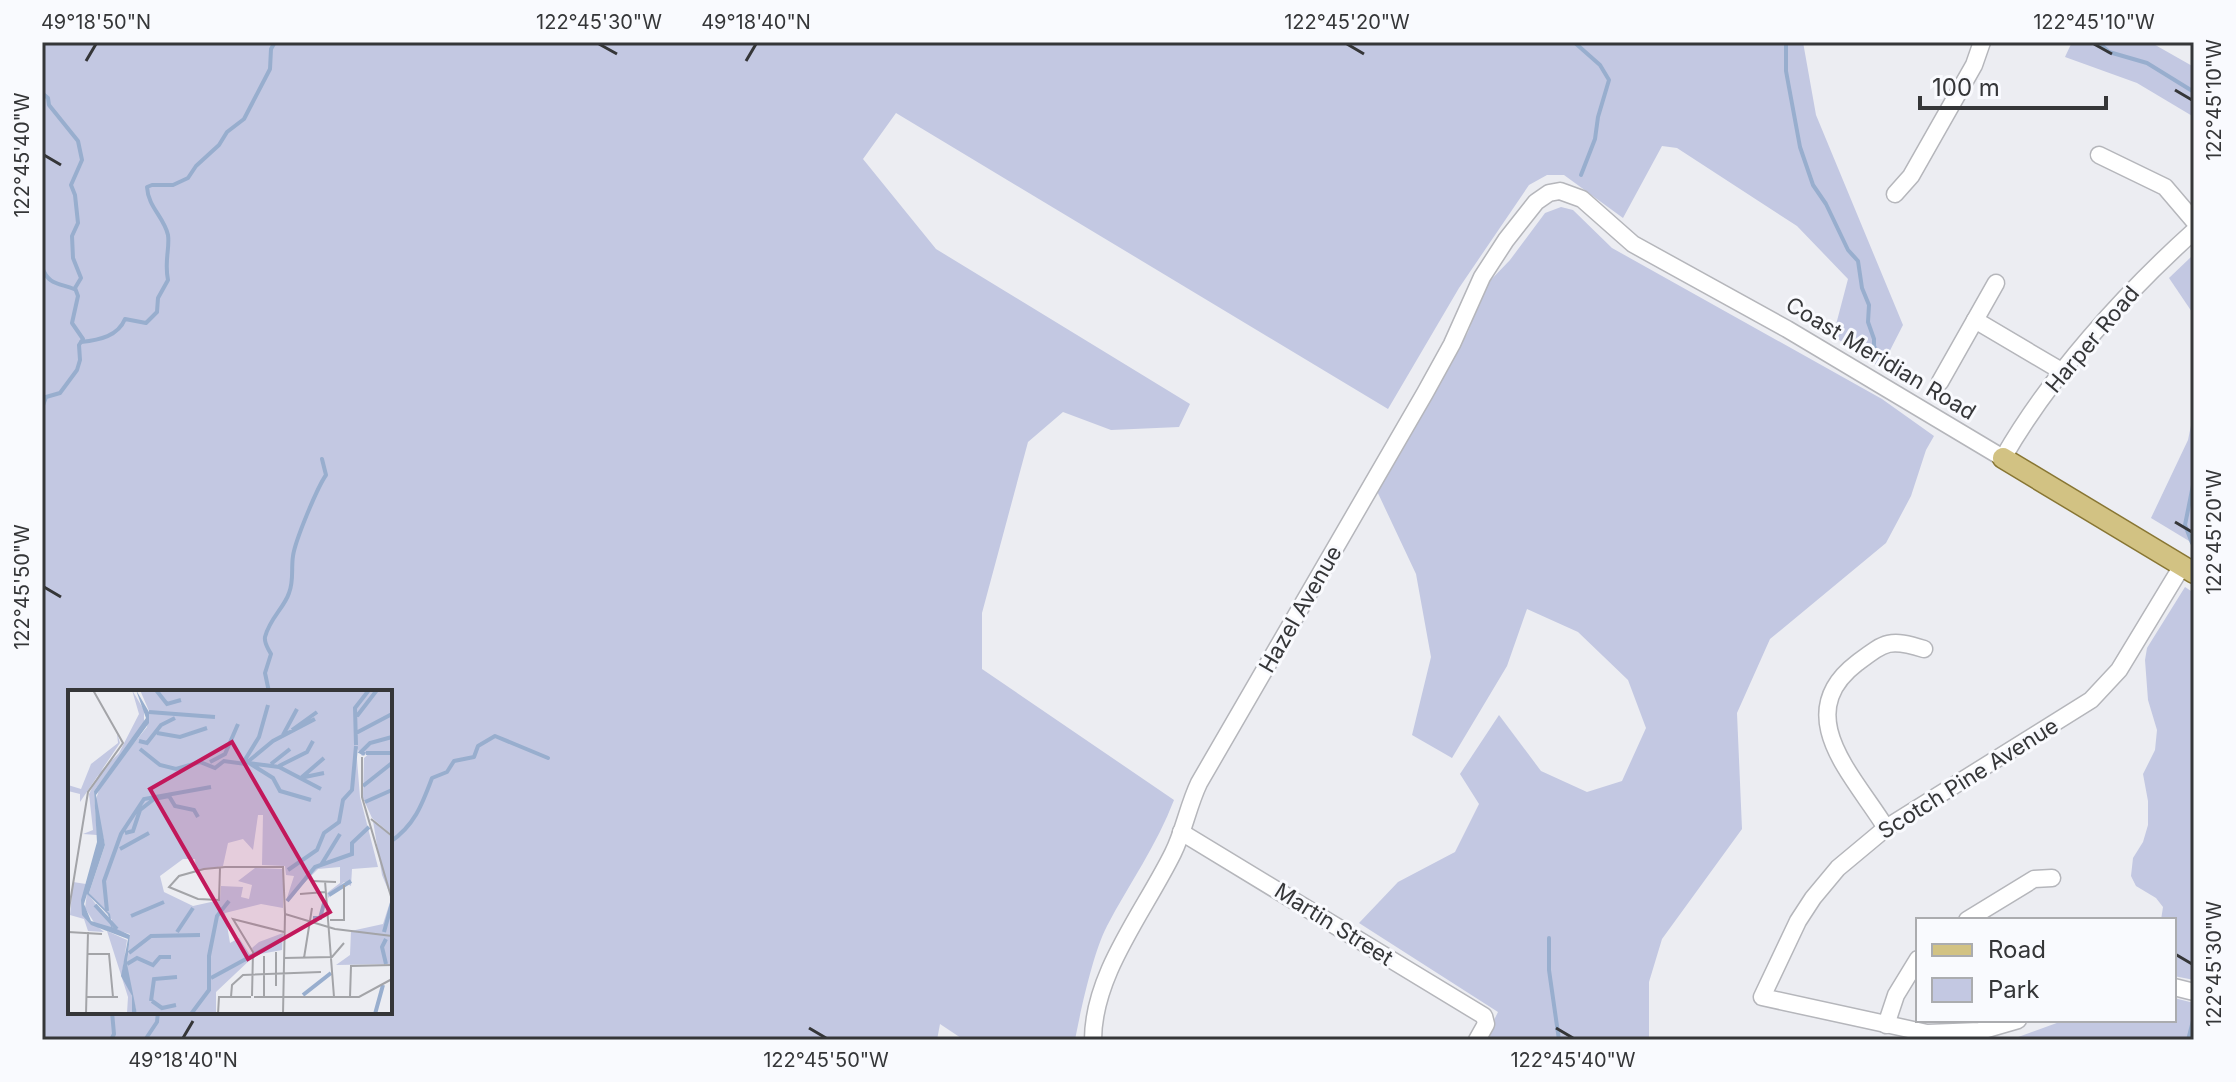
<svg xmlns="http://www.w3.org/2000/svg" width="2236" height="1082" font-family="Inter,sans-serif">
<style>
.green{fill:#c3c8e2;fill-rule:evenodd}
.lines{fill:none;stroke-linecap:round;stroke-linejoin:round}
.stream{stroke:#98aece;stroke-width:4}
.minor-casing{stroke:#b5b6bb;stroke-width:19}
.major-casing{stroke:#887633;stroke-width:23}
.minor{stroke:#fff;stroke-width:16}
.major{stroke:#d2c283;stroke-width:20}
.ticks{fill:none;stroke:#353638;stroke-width:3}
.labels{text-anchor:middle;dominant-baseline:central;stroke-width:6;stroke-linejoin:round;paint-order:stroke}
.street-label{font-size:22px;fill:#353638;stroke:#f9fafe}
.inset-river{fill:none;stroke:#98aece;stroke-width:4}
.inset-road{fill:none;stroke:#a3a4a8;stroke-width:2}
.view{fill:#c2185b;fill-opacity:0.15;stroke:#c2185b;stroke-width:4}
.inset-edge{fill:none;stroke:#353638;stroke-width:4}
.neatline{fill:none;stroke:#353638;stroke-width:3}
.ticks-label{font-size:20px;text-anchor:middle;fill:#353638}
</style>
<rect width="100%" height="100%" fill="#ecedf2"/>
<g class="green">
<path d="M42,42H1803L1816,115L1903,325L1881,368L1833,336L1848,279L1797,226L1677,148L1662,146L1623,218L1564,175H1547L1529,185L1459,288L1388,409L896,113L863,159L936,249L1190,404L1179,427L1111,430L1063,412L1028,442L982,613V669L1174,800C1157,845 1129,884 1107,926C1093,953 1081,1009 1075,1040H964L940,1024L937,1040H42ZM70,692H390V1012H70Z"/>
<polygon points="2072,42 2150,42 2194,67 2194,117 2137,83 2065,57"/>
<polygon points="1561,207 1573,210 1612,248 1882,399 1934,436 1926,450 1911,496 1886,543 1770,639 1737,713 1742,829 1662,939 1649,982 1649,1038 1652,1040 1484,1040 1498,1012 1359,923 1398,882 1455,852 1479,804 1460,774 1499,715 1541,771 1587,792 1622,781 1646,728 1628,680 1578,632 1527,609 1507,666 1452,758 1412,735 1431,657 1416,574 1376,489 1468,332 1485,286 1510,260 1545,213"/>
<polygon points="2191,257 2194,257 2194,315 2169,278"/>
<polygon points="2194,411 2194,544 2151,518 2188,440"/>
<polygon points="2185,587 2194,593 2194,980 2174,976 2174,920 2161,920 2163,907 2156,898 2136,886 2131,876 2133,858 2143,842 2148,825 2148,801 2143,774 2155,750 2157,730 2148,700 2145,660 2147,648"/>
<polygon points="2174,998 2194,1003 2194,1040 2010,1040 2065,1020 2174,1020"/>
</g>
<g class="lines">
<g class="stream">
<polyline points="1574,42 1600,65 1609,80 1598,117 1595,139 1581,175"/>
<polyline points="1786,42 1786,71 1800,147 1813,185 1826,204 1848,250 1858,261 1862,288 1869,305 1868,322 1874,339 1874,346 1884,365"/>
<polyline points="2098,42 2109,52 2147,63 2194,92"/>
<polyline points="42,93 48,98 49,105 78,141 82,160 71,185 75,195 78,223 72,236 73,258 81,278 75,288 78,296 72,323 83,339 79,345 80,360 77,370 60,393 46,397 42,408"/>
<path d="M42,267C48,285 59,283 74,289"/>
<path d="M81,342C100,340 118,336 125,319L146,323L157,312L158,298L168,280C164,261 170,249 168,235C164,217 148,207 147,187L152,185H173L188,178L196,166L219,145L227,132L244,119L270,69L271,49L275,42"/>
<polyline points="2192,543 2185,525 2194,480"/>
<path d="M269,692L265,673L271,654C268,648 264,644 265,637C270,618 284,608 289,593C294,581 291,569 293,556C295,541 317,488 326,475L322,459"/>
<path d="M390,842C414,826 422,805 432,778L447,772L454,761L474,757L478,746L495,736L548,758"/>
<polyline points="1549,938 1549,970 1559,1040"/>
<polyline points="111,1040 114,1034 112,1012"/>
<polyline points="145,1040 157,1022 158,1012"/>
<polyline points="2188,1040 2194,1017"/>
</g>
<g class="minor-casing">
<g id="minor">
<polyline points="2099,155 2165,187 2194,221"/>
<polyline points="1895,194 1911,176 1974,65 1982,42"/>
<polyline points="1975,320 2063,372"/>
<polyline points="1940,382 1996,283"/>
<path d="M1886,828C1855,777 1789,715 1857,663C1885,642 1889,638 1924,649"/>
<polyline points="1181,832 1484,1016 1486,1024 1477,1040"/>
<polyline points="1967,920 2034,879 2052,878"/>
<polyline points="2174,987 2194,992"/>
<polyline points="2018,1020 1980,1031 1927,1033 1762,997 1798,921 1813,898 1838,868 1886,828 2091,700 2119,670 2182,566"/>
<polyline points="1886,1025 1896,995 1918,959"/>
<path d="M1093,1040C1093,974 1144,912 1173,853C1184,831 1188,806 1199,783L1425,393L1452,344L1482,277L1506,240L1536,202L1549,193L1560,191L1582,199L1633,244L1787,329L2003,458C2050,376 2124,294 2194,231"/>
</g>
</g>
<g class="major-casing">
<polyline id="major" points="2003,458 2194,573"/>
</g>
<use href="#minor" class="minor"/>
<use href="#major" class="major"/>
</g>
<path class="ticks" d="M599,44L617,54M1347,44L1364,54M2094,44L2112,54M86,61L96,44M746,61L756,44M2175,90L2192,100M44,155L61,165M2175,522L2192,532M44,587L61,597M2175,954L2192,964M809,1028L826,1038M1556,1028L1573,1038M183,1038L193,1021"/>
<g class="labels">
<g class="street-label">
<text transform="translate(2092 339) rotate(-50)">Harper Road</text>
<text transform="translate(1881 358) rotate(31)">Coast Meridian Road</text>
<text transform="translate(1300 609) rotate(-60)">Hazel Avenue</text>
<text transform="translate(1968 778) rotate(-32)">Scotch Pine Avenue</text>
<text transform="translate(1334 924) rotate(32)">Martin Street</text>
</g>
</g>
<g transform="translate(68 690)">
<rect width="324" height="324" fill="#ecedf2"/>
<path d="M64,0L76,20V33L26,101L29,145L15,144L25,140L21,104L32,82L51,63L71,24ZM72,0H324V145L304,128L295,108L296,68L303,62L294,66L288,57L292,107L310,177L284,179L283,196L276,192L260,208L259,203L272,193V177L250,179L218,211L226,186L218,185L217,176L194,175L195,125H190L185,160L175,149L160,153L155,176L128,181L127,169H115L92,186L96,202L125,216L152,210L153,196L175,197L173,207L181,209L184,195L170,191L187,178L215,179V218L193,214L157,223L162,253L171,248L184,268L148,302V324H69L55,269L59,261V277L62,244L27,234L17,218L19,203L43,233L44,230L21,203L37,155L27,112L33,94L79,37L81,21ZM49,43L52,53L12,112V104L0,101V95L13,99L23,74L50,53ZM305,131L324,147V209L314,185ZM5,192L18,194L14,224L36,242L20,241L16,229L2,225ZM322,212L324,274L268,275L282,265L283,241L315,234ZM39,241L59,250L54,284L64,306L65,323H59L60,307ZM215,243L214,260L187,265L184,258L191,252Z" fill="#c3c8e2"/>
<path d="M68,0L81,22V33L28,105L37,155L21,203L42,224L44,237L62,245L59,274L69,324H64V306L53,286L60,249L23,235L14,225L13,210L29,152L26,101L78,28ZM19,204L40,224L43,237L23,231L16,214Z" fill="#98aece" fill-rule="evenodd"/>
<path class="inset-river" d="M88,0L99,14L113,10M81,22L147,27M289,26L309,0M224,40L249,22M89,43L112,47L139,38M288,43L324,24M215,45L229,19M71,51L79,53L93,35L107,28M288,55L287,18L301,0M72,59L92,75L108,79L132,72L147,78L156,71L177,74L205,51L247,29M298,63H324M297,64L293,62L302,53L324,47M142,72L157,64L170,34M175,73L191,47L200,15M181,73L211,77L253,99M181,73L205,88L212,101L243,110M203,74L222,59M211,76L239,62L245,51M234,87L256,68M232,88L256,83M295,96L324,73M297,112L324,100M57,143L65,141L72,120L86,109L101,106L107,116L126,120L130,127M52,159L81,143M253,175L272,144M220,180L249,160L256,143L271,132L275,110L284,100L288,56M261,205L283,191M219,211L247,177L284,164V153L301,137M27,215L49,239M39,221L36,191L53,144L76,109L143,97M63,226L96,212M245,228H252L257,210M109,242L125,218M316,242L324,213M61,263L83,246L132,245M59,274L69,268L85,275L92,267H103M318,274L314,257L318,249M143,288L213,250M235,305L263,283M83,311L86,289L109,287M84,311L94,318L108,315M123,324L141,300V266L149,226L161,211M307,324L315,295"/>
<path class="inset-road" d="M294,67V107L324,210M303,129L324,146M152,178L151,210L130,209L101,197L111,186L136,179L157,177H215L217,224L267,239L324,246M244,191L268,192M257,191L266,307M232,204L257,202M0,225L20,102L55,53L25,0M262,230H276V195M0,242L34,244M208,262V296M20,264H41L45,307M216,268L264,267L276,253M236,268L244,218M184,306L185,262L165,229L216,242M19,307H50M163,307L164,295L175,285L253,282M186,307H291L324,289M282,307L283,276L324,275M196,308V266M18,323H50M178,323H207M18,324L20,242M150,324L151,307H183M215,324L217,224M230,324H266"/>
<path class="view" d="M164,52L262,222L180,269L82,99Z"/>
<rect width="324" height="324" class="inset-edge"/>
</g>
<rect width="2236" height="1082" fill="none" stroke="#f9fafe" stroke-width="88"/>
<rect x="1916" y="918" width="260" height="104" fill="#f9fafe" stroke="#abacaf" stroke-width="2"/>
<rect x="1932" y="944" width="40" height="12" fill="#d2c283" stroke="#abacaf" stroke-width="2"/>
<text x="1988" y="958" font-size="24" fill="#353638">Road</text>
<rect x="1932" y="978" width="40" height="24" fill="#c3c8e2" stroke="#abacaf" stroke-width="2"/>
<text x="1988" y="998" font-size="24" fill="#353638">Park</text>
<path d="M1920 96v12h186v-12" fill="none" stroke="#353638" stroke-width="4"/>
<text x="1932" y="96" font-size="24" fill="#353638" stroke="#f9fafe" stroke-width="6" paint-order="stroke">100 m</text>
<rect x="44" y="44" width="2148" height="994" class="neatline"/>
<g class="ticks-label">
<text x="96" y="29">49°18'50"N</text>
<text x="599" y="29">122°45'30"W</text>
<text x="756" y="29">49°18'40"N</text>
<text x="1347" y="29">122°45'20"W</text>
<text x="2094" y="29">122°45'10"W</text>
<text transform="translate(2214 100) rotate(-90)" y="7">122°45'10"W</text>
<text transform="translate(22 155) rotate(-90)" y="7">122°45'40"W</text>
<text transform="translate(2214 532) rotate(-90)" y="7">122°45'20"W</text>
<text transform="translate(22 587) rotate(-90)" y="7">122°45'50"W</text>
<text transform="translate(2214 964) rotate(-90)" y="7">122°45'30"W</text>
<text x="183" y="1067">49°18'40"N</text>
<text x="826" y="1067">122°45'50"W</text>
<text x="1573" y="1067">122°45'40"W</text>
</g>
</svg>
